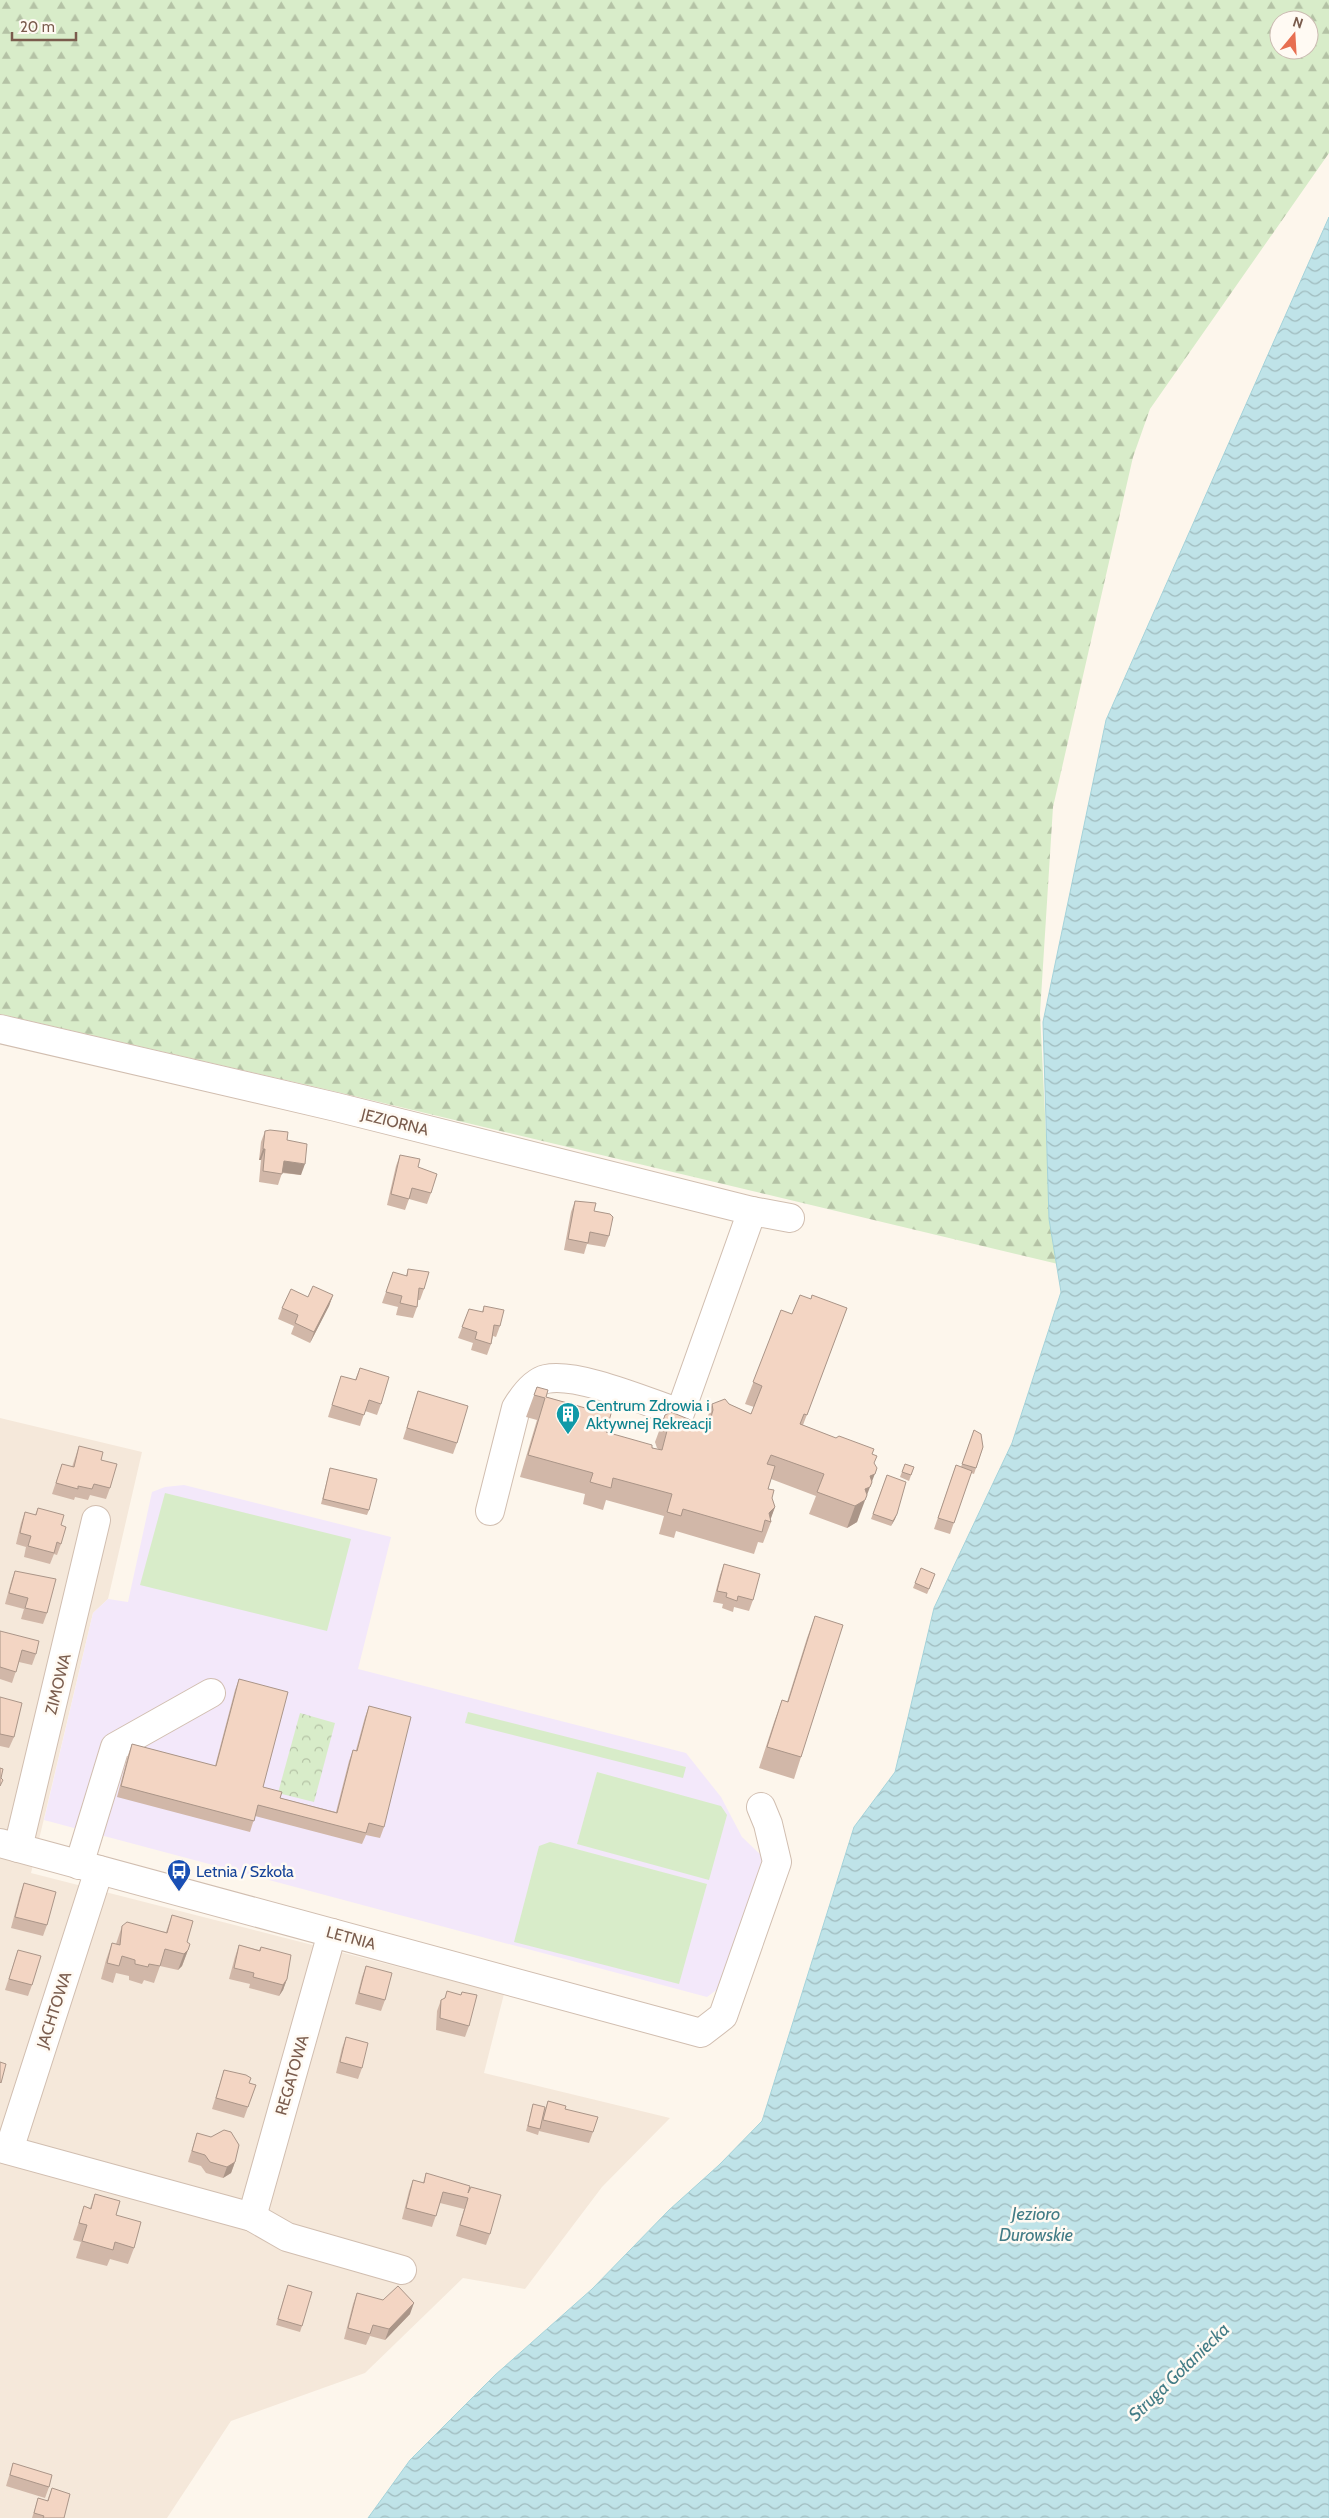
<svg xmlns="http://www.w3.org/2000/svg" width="1329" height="2518" font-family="Cabin,sans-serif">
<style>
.residential{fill:#f5e8da}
.education{fill:#f3e8fa}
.forest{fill:url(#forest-firs);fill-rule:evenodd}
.park{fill:url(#park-crowns)}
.pitch{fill:#d8ecc9}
.water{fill:url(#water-waves);stroke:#a5d3da}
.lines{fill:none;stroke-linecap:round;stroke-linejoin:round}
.minor-casing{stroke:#d1beb0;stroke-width:30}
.minor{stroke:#fff;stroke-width:28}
.wall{fill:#d1b7a8}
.shaded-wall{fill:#aa9588}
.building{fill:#f3d5c3;stroke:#aa9588}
.labels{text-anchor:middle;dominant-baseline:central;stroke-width:5;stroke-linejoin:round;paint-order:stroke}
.street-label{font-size:16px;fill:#7a5c4d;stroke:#fffaf3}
.culture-label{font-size:16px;fill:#0d838f;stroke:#fffaf3;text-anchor:start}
.transit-label{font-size:16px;fill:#164399;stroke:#fffaf3;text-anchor:start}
.water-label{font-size:18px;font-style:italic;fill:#437c86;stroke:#fffaf3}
</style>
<defs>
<pattern id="forest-firs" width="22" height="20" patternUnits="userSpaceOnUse" patternTransform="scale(1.25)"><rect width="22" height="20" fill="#d8ecc9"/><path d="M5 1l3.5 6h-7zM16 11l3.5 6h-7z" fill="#b4c2a5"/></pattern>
<pattern id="park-crowns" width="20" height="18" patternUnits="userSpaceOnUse" patternTransform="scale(1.25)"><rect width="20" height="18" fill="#d8ecc9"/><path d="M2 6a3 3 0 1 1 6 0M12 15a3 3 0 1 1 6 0" fill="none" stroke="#b4c2a5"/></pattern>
<pattern id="water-waves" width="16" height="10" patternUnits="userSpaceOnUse" patternTransform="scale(1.25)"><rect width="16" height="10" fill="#bfe3e8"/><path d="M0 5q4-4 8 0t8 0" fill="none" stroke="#a0bbbe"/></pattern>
</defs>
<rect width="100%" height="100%" fill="#fdf6ec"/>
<polygon class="residential" points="0,1418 142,1452 108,1599 93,1613 31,1873 504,1994 484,2073 670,2118 602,2187 525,2289 463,2278 365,2373 231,2421 167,2518 0,2518"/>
<polygon class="education" points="184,1485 391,1537 358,1669 686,1753 721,1797 742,1837 763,1857 719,1988 707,1997 44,1820 93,1613 108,1599 128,1602 152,1492 165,1487"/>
<path class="forest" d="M0,0H1329V153L1150,409L1133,457L1053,807L1040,1013L1050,1216L1058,1264L329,1090L0,1014ZM1279,20H1309V50H1279Z"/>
<polygon class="park" points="300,1713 335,1723 314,1802 278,1793"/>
<g class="pitch">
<polygon points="165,1493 351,1539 327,1631 140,1585"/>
<polygon points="468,1712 686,1767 683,1778 465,1723"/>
<polygon points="597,1772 721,1806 727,1815 709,1880 577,1844"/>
<polygon points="550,1842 707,1884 679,1984 514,1942 539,1846"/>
</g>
<polygon class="water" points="1329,217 1329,2518 368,2518 410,2460 495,2375 592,2289 669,2210 719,2165 762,2121 854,1827 895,1772 934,1608 1012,1443 1061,1292 1049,1219 1043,1022 1106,720"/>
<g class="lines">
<g class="minor-casing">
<g id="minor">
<polyline points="0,1029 336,1107 752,1211 790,1218"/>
<path d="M490,1511L516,1408C522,1398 533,1382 546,1379C577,1372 647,1402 680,1413L752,1211"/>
<polyline points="0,1843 701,2033 723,2016 777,1862 768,1824 761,1807"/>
<polyline points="18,1848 96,1520"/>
<polyline points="79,1865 115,1747 211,1693"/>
<polyline points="0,2148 252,2217 287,2237 402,2270"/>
<polyline points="9,2150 99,1870"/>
<polyline points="252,2217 332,1933"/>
</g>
</g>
<use href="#minor" class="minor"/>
</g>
<g class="wall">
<polygon points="265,1131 287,1140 301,1175 282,1173 278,1185 259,1182 261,1160 259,1160 261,1142"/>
<polygon points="400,1155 418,1167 431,1193 427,1204 409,1199 405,1210 387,1205 396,1166"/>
<polygon points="575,1201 594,1211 609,1236 605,1247 587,1244 584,1254 564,1250 571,1212"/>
<polygon points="408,1269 424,1289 420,1300 418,1300 417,1307 413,1318 396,1315 398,1307 382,1303 393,1272 406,1276"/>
<polygon points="333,1295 329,1306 310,1343 291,1334 294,1326 278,1319 282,1308 308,1297"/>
<polygon points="811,1299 847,1308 803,1425 872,1454 874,1463 857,1522 847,1528 809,1514 816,1496 771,1479 768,1489 775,1507 770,1519 771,1522 763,1543 758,1542 754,1554 676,1531 674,1538 659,1534 664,1516 606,1500 603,1510 583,1504 585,1494 520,1477 537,1420 526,1417 537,1387 546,1397 595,1411 597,1405 606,1432 660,1450 657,1448 655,1442 665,1415 705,1425 712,1404 729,1404 751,1414 754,1407 745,1404 781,1310 792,1314"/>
<polygon points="484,1306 500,1326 496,1337 493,1336 491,1344 487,1355 471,1350 473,1343 458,1338 469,1309 482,1312"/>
<polygon points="360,1368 381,1404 377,1415 365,1411 360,1426 328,1417 341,1376 355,1380"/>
<polygon points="418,1391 457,1443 453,1454 403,1439"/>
<polygon points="974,1430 983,1447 974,1474 971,1473 950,1534 934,1529 956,1465 961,1467"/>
<polygon points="79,1446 101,1460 110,1488 106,1499 90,1495 88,1500 75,1497 74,1500 52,1494 62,1464 72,1467"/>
<polygon points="905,1464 914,1467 909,1481 900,1477"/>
<polygon points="330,1468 369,1510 367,1515 321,1504"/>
<polygon points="887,1475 897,1514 895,1519 891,1526 871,1519"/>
<polygon points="38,1508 61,1525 61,1544 57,1555 54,1554 50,1564 24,1557 26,1547 16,1544 21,1523 25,1512 35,1515"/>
<polygon points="724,1564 753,1600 749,1611 734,1607 733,1612 722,1608 723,1604 713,1602 720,1575"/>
<polygon points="15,1571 47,1613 43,1624 21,1619 24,1609 5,1604 11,1582"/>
<polygon points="933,1580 927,1594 913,1588 915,1583"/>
<polygon points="815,1616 801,1757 794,1779 759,1768 774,1722 782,1700 787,1702 807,1638"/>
<polygon points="0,1631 36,1654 32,1665 19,1662 12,1683 0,1679"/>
<polygon points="239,1679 263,1787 280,1798 336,1812 349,1761 353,1750 356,1750 365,1717 369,1706 384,1827 380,1838 366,1835 362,1844 255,1816 250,1832 117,1797 128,1755 132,1744 215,1766 235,1690"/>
<polygon points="0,1697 14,1737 9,1748 0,1746"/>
<polygon points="24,1883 47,1925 43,1936 11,1928 20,1894"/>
<polygon points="172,1915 187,1942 188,1950 182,1966 178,1970 160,1966 154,1983 144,1980 142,1984 129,1980 129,1976 116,1973 113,1983 101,1979 106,1960 112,1943 116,1944 122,1926 166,1932"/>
<polygon points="239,1945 259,1950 261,1947 287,1979 283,1990 279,1996 249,1988 250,1984 229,1979 235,1957"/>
<polygon points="18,1950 32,1985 28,1996 5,1990"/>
<polygon points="366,1966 385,2000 381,2011 355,2004 362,1977"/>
<polygon points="447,1991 469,2026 465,2037 436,2030 437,2011 441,2000 445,1998"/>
<polygon points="346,2037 362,2068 358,2079 336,2073 342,2048"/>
<polygon points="224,2070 249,2083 256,2085 244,2118 212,2109"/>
<polygon points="548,2101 565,2109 593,2132 589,2143 539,2131 538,2135 526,2131 533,2104 544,2112"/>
<polygon points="197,2133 235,2162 231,2173 223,2178 206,2173 201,2166 188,2162"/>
<polygon points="426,2173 468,2193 490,2234 486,2245 456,2236 464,2209 440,2203 432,2227 402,2219 409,2191 413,2180 423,2183"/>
<polygon points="95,2194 116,2215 134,2248 128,2264 110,2259 107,2266 76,2258 81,2242 73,2240 84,2206 90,2208"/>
<polygon points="286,2291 302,2326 300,2332 276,2325"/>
<polygon points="357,2293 410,2314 385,2340 370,2336 366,2345 344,2339 353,2304"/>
<polygon points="13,2463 49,2487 45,2498 6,2486"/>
<polygon points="52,2488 64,2518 32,2518 38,2498 47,2501"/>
</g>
<g class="shaded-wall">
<polygon points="263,1149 265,1149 261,1160 259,1160"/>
<polygon points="284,1161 305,1164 301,1175 280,1172"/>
<polygon points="333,1295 329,1306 310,1343 314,1332"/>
<polygon points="877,1468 857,1522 847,1528 855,1506 870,1476"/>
<polygon points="775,1507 770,1521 769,1513"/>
<polygon points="897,1514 895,1519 891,1526 893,1521"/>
<polygon points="188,1950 182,1966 178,1970 184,1954"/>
<polygon points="287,1979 283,1990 279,1996 283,1985"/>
<polygon points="235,2162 231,2173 223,2178 227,2167"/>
<polygon points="414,2303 410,2314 385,2340 389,2329"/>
</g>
<g class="building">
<polygon points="270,1130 288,1132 287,1140 307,1144 305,1164 284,1161 282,1174 263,1171 265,1149 263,1149 265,1131"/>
<polygon points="400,1155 420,1159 418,1167 437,1174 431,1193 412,1188 409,1199 391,1194"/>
<polygon points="575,1201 596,1203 594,1211 610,1214 613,1217 609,1236 590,1232 588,1243 568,1239"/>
<polygon points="408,1269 429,1272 424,1289 419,1288 417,1307 400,1303 402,1296 386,1292 393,1272 407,1276"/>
<polygon points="313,1286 333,1295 314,1332 295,1323 298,1315 282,1308 291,1289 308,1297"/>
<polygon points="800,1295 811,1299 812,1295 847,1308 807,1415 804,1414 800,1424 836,1438 839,1436 874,1449 872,1454 877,1456 874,1463 877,1468 875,1474 870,1476 872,1482 870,1487 865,1489 867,1495 865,1500 855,1506 817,1492 824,1474 771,1455 767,1464 775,1466 768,1489 774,1490 772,1498 775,1507 769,1513 771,1522 765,1520 762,1532 683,1509 681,1516 667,1512 672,1494 613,1478 611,1488 590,1482 593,1473 528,1455 545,1398 534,1395 537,1387 548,1390 546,1397 596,1411 597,1405 612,1410 606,1432 652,1445 652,1448 662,1450 668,1427 665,1427 663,1421 665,1415 671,1412 708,1427 713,1410 712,1404 725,1399 729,1404 751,1414 762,1386 753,1382 781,1310 792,1314"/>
<polygon points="484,1306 504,1310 500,1326 494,1325 491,1344 475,1339 477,1332 462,1327 469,1309 483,1312"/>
<polygon points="360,1368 389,1377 381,1404 369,1400 364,1415 332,1405 341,1376 356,1380"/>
<polygon points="418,1391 468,1406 457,1443 407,1428"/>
<polygon points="974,1430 981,1434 983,1447 976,1468 962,1464"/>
<polygon points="79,1446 103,1452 101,1460 117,1464 110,1488 94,1484 92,1489 78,1486 78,1489 56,1483 62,1464 74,1467"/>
<polygon points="905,1464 914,1467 911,1475 902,1472"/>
<polygon points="956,1465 972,1471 954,1523 938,1518"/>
<polygon points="330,1468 377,1479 369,1510 323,1499"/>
<polygon points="887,1475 906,1482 897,1514 893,1521 873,1514"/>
<polygon points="38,1508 64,1515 61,1525 66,1527 61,1544 57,1542 54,1553 28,1546 31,1536 20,1533 25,1512 36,1515"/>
<polygon points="724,1564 760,1574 753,1600 738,1596 737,1601 726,1597 727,1593 717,1591"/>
<polygon points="921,1568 935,1574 929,1589 915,1583"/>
<polygon points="15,1571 56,1579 47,1613 25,1608 28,1598 9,1593"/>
<polygon points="815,1616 843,1625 801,1757 767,1747 782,1700 788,1702"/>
<polygon points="0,1631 39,1641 36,1654 22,1650 16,1672 0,1667"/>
<polygon points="239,1679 288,1692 263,1787 282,1792 280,1798 337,1813 353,1750 357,1751 369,1706 411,1717 384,1827 369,1823 366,1833 258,1805 254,1821 121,1786 132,1744 216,1766"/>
<polygon points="0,1697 22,1703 14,1737 0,1734"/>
<polygon points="0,1768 3,1769 1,1778 3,1780 0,1786"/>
<polygon points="24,1883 56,1892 47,1925 15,1917"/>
<polygon points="172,1915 193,1921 187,1942 190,1944 188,1950 184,1954 165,1949 160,1966 149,1964 148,1967 135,1964 135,1960 122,1956 119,1966 107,1963 112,1943 120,1945 122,1926 127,1922 167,1933"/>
<polygon points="239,1945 260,1951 261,1947 291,1955 287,1979 283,1985 253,1977 254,1973 234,1968"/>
<polygon points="18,1950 41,1956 32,1985 9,1979"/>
<polygon points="366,1966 392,1973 385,2000 359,1993"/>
<polygon points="447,1991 461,1995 462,1992 477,1995 469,2026 440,2018 441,2000 445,1998"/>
<polygon points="346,2037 368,2043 362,2068 340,2062"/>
<polygon points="0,2062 6,2064 1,2083 0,2082"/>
<polygon points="224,2070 246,2075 251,2078 249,2083 256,2085 248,2107 216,2098"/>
<polygon points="548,2101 566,2106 565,2109 598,2117 593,2132 543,2120"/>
<polygon points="533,2104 545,2107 540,2129 528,2126"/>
<polygon points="224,2130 231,2132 239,2145 235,2162 227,2167 210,2162 205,2155 192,2151 197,2133 211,2137"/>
<polygon points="426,2173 470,2186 468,2193 471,2187 501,2195 490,2234 460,2225 468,2198 443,2192 436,2216 406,2208 413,2180 424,2183"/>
<polygon points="95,2194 120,2201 116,2215 141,2222 134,2248 115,2242 113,2250 82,2241 87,2225 79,2223 84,2206 91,2209"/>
<polygon points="288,2285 312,2292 302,2326 278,2319"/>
<polygon points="398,2286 414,2303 389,2329 373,2325 370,2334 348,2328 357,2293 383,2300"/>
<polygon points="13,2463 52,2475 49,2487 10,2475"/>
<polygon points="52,2488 70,2494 64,2518 43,2518 44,2516 34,2513 38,2498 48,2501"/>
</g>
<defs>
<g id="building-pin" transform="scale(1.25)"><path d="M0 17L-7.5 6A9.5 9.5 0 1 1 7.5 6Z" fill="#0f9aa8" stroke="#fffaf3"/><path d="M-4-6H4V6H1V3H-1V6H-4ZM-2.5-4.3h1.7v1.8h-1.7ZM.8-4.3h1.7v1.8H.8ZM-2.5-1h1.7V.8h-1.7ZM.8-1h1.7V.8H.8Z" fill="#fff"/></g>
<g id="bus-pin" transform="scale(1.25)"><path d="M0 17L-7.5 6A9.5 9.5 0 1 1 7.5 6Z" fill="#1a4fb4" stroke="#fffaf3"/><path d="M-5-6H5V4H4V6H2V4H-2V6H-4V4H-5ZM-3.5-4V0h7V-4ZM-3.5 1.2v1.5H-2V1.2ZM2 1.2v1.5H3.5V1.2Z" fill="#fff"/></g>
</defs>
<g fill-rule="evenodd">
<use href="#building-pin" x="568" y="1414"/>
<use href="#bus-pin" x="179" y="1871"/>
</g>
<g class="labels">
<g class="street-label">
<text transform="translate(395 1122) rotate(14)">JEZIORNA</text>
<text transform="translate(58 1684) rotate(-76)">ZIMOWA</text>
<text transform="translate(351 1938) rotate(15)">LETNIA</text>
<text transform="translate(54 2010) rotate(-72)">JACHTOWA</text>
<text transform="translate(292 2075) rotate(-74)">REGATOWA</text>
</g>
<g class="culture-label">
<text x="586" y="1405">Centrum Zdrowia i<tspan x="586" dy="18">Aktywnej Rekreacji</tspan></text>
</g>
<g class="transit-label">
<text x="196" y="1871">Letnia / Szkoła</text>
</g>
<g class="water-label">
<text x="1036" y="2214">Jezioro<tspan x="1036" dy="21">Durowskie</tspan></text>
<text transform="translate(1179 2372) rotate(-44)">Struga Gołaniecka</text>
</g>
</g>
<g transform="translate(1294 35) rotate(18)"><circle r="24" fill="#fffaf3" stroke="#cabbb1"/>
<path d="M0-4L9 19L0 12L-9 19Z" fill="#e76f51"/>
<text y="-8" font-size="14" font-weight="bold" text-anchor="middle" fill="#7a5c4d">N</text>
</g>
<path d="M12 32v8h64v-8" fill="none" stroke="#7a5c4d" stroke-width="2.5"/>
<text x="20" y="32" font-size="15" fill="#7a5c4d" stroke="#fffaf3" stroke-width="4" paint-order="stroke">20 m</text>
</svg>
